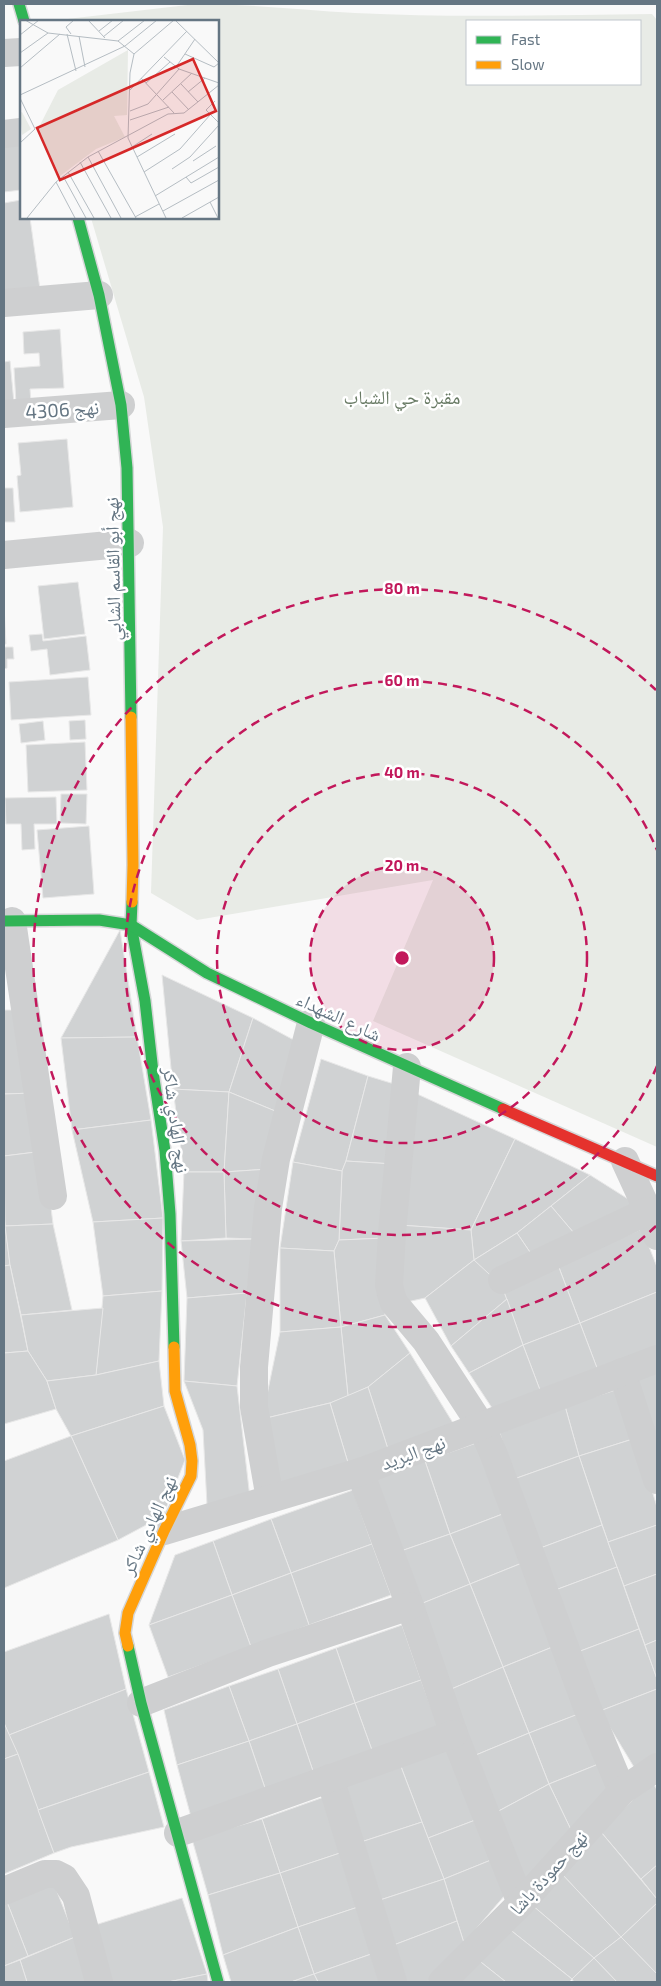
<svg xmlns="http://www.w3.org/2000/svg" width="661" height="1986" font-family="'Exo 2','Noto Naskh Arabic',sans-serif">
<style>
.green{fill:#e8ebe6;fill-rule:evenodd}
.building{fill:#d0d2d3;stroke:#e8e8e8}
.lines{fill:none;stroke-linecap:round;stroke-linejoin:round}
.fast-casing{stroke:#d5d6d7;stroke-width:14}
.slow-casing{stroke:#d5d6d7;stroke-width:14}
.jam-casing{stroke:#d5d6d7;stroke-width:14}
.street{stroke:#cecfd0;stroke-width:28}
.fast{stroke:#30b455;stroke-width:11}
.slow{stroke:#ff9f0a;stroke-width:11}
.jam{stroke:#e5322d;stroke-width:11}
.ring{fill:none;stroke:#c2185b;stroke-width:2.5;stroke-dasharray:9 6}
.labels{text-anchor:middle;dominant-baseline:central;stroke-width:5;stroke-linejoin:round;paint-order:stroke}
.park-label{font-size:19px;fill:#687a64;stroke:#fff}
.street-label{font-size:19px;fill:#657683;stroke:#fff}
.inset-road{fill:none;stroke:#b5bdc3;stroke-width:1}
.view{fill:#d62828;fill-opacity:0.15;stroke:#d62828;stroke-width:2.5}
.inset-edge{fill:none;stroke:#657683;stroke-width:2.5}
.centre{fill:#c2185b;stroke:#fff;stroke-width:2.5}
.ring-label{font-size:15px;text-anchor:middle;font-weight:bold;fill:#c2185b;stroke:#fff;stroke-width:5;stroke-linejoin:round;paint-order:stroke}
</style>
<rect width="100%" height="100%" fill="#f9f9f9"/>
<path class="green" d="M196,4C250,4 302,10 355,13C454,18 553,15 652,14L657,20V1147L373,1021L433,880L197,920L151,893L163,527L144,397L91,218H218V21H50ZM467,21H640V84H467Z"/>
<g class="building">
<polygon points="21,139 21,190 4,192 4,140"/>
<polygon points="21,200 21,218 30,218 40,289 4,294 4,203"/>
<polygon points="60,329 64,388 30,389 31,403 16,404 14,368 40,366 39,353 24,354 23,332"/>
<polygon points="10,361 14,403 4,404 4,362"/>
<polygon points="67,439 73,507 20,512 17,476 21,475 18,443"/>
<polygon points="4,488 13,488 15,522 4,522"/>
<polygon points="78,582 85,634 44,639 38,586"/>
<polygon points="4,607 6,644 4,644"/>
<polygon points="42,634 43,641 86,636 90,670 50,675 47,649 31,651 29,635"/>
<polygon points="4,647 13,647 14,659 7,659 7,668 4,669"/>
<polygon points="88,677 91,715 11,720 9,682"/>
<polygon points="85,720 86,739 70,740 69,721"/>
<polygon points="43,721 45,740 21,743 19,724"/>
<polygon points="85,742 87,790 28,792 26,745"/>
<polygon points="61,794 87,794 86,824 60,823"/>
<polygon points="56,797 57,824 34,824 35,849 22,850 21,824 6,824 5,798"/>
<polygon points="89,826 94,894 43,898 37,830"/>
<polygon points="120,930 137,1037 61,1038"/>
<polygon points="162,975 253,1018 229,1092 173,1089"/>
<polygon points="4,1010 16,1010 33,1093 4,1094"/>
<polygon points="253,1018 303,1045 280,1113 229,1092"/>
<polygon points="137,1037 151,1120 72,1130 61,1038"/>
<polygon points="321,1059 368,1076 346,1161 342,1171 293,1162"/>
<polygon points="368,1076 404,1087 393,1164 346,1161"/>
<polygon points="173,1089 229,1092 224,1172 184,1172"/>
<polygon points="229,1092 280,1113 269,1169 224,1172"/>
<polygon points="33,1093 44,1151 4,1156 4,1094"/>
<polygon points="415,1093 515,1139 471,1230 399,1225"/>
<polygon points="151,1120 163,1218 93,1222 72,1130"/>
<polygon points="515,1139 590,1175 517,1233 474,1260 471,1230"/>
<polygon points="44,1151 53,1224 5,1226 4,1156"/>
<polygon points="346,1161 393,1164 385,1238 339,1240 342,1171"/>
<polygon points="293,1162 342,1171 339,1240 334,1251 280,1248"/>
<polygon points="269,1169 255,1239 226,1238 224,1172"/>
<polygon points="184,1172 224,1172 226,1238 181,1241"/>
<polygon points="590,1175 636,1204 579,1239 551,1206"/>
<polygon points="551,1206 579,1239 534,1258 517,1233"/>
<polygon points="4,1215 10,1265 4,1266"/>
<polygon points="163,1218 162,1291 103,1296 93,1222"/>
<polygon points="53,1224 72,1310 21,1315 10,1265 5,1226"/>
<polygon points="399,1225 471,1230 474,1260 425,1298 402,1303"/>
<polygon points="642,1229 657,1267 657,1292 580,1323 558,1265"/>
<polygon points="517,1233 534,1258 494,1281 474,1260"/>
<polygon points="385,1238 385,1315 341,1327 334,1251 339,1240"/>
<polygon points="255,1239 247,1293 187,1298 181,1241"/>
<polygon points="280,1248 334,1251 341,1327 280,1332"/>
<polygon points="474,1260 502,1286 507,1299 451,1346 425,1298"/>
<polygon points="10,1265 28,1351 4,1353 4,1266"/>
<polygon points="558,1265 580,1323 523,1345 502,1286"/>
<polygon points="162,1291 159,1361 96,1375 103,1296"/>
<polygon points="657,1292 657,1347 597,1368 580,1323"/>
<polygon points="247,1293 237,1386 184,1381 187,1298"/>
<polygon points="507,1299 523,1345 469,1373 451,1346"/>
<polygon points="103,1308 96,1375 47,1381 28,1351 21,1315"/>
<polygon points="385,1315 410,1353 368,1387 348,1396 341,1327"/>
<polygon points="580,1323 597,1368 540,1390 523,1345"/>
<polygon points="341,1327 348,1396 330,1403 262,1419 280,1332"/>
<polygon points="523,1345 540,1390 494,1411 469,1373"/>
<polygon points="28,1351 47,1381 56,1409 4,1424 4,1353"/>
<polygon points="410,1353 453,1423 388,1449 368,1387"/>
<polygon points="159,1361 164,1406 71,1436 56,1409 47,1381 96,1375"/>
<polygon points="657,1372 657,1441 633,1380"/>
<polygon points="184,1381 237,1386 250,1498 207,1505 203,1430"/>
<polygon points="368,1387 388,1449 349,1466 330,1403"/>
<polygon points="619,1389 636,1438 579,1456 565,1406"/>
<polygon points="330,1403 349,1466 275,1487 262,1419"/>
<polygon points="164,1406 185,1460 163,1516 118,1540 71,1436"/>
<polygon points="565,1406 579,1456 514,1479 498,1427"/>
<polygon points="71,1436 118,1540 4,1588 4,1461"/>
<polygon points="636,1438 657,1507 657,1525 608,1542 579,1456"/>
<polygon points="485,1440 508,1512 450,1534 425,1461"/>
<polygon points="579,1456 602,1525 535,1550 514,1479"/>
<polygon points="425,1461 450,1534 398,1552 373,1478"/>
<polygon points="353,1490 372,1544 291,1573 271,1519"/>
<polygon points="508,1512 522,1563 470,1584 450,1534"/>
<polygon points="271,1519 291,1573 232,1595 213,1541"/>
<polygon points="602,1525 617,1567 550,1592 535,1550"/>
<polygon points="657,1525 657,1574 624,1586 608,1542"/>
<polygon points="450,1534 470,1584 418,1605 398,1552"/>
<polygon points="213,1541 232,1595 149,1625 175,1555"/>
<polygon points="372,1544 391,1595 309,1625 291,1573"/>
<polygon points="522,1563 555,1646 503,1667 470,1584"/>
<polygon points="617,1567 639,1629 575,1653 550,1592"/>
<polygon points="291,1573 309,1625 251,1647 232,1595"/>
<polygon points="657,1574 657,1640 645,1645 624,1586"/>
<polygon points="470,1584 503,1667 449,1690 418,1605"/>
<polygon points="232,1595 251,1647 168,1677 149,1625"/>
<polygon points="109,1614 126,1689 9,1735 4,1723 4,1652"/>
<polygon points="402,1625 421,1680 355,1703 336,1648"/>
<polygon points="639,1629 657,1679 657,1689 600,1711 575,1653"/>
<polygon points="657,1640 657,1679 645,1645"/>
<polygon points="555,1646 581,1713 529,1733 503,1667"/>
<polygon points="336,1648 355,1703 297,1724 278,1669"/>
<polygon points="503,1667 529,1733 471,1757 449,1690"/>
<polygon points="278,1669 297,1724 249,1741 229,1686"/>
<polygon points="421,1680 439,1729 373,1753 355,1703"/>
<polygon points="229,1686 249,1741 177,1765 164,1710"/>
<polygon points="126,1689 149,1772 38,1810 9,1735"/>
<polygon points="657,1689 657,1759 637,1772 600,1711"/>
<polygon points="355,1703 373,1753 314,1774 297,1724"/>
<polygon points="581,1713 601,1763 549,1784 529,1733"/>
<polygon points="4,1723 18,1754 4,1759"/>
<polygon points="297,1724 314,1774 266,1791 249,1741"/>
<polygon points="529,1733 549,1784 493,1814 471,1757"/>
<polygon points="249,1741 266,1791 191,1817 177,1765"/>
<polygon points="452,1748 478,1819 428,1838 400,1764"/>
<polygon points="18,1754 54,1853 4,1874 4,1759"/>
<polygon points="601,1763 615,1793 574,1836 549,1784"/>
<polygon points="400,1764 422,1822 358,1843 339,1786"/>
<polygon points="149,1772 164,1827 71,1847 54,1853 38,1810"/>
<polygon points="652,1781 657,1790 657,1865 641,1879 601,1832"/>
<polygon points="549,1784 574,1836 524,1882 493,1814"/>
<polygon points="324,1797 343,1852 280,1873 262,1819"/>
<polygon points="262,1819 280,1873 208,1895 192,1839"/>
<polygon points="478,1819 491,1860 444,1879 428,1838"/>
<polygon points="422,1822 444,1879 377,1901 358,1843"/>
<polygon points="601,1832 657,1899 657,1903 621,1937 561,1873"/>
<polygon points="343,1852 361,1906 298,1927 280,1873"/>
<polygon points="491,1860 505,1895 464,1943 444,1879"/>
<polygon points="657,1865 657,1899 641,1879"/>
<polygon points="280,1873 298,1927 223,1955 208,1895"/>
<polygon points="561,1873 621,1937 594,1958 532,1905"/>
<polygon points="444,1879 457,1921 391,1946 377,1901"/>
<polygon points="54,1884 75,1937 28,1956 7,1902"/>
<polygon points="182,1898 207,1974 168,1982 109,1982 95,1925"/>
<polygon points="7,1902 28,1956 4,1966 4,1903"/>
<polygon points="657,1903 657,1974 621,1937"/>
<polygon points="532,1905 594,1958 572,1979 508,1928"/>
<polygon points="361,1906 377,1952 314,1974 298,1927"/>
<polygon points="457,1921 464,1943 427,1982 404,1982 391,1946"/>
<polygon points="298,1927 314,1974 291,1982 231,1982 223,1955"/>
<polygon points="508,1928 572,1979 569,1982 506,1982 477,1959"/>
<polygon points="75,1937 89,1982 27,1982 20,1960"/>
<polygon points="621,1937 657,1974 657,1982 617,1982 594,1958"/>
<polygon points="377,1952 385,1982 318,1982 314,1974"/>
<polygon points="594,1958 617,1982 574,1982 572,1979"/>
<polygon points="477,1959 506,1982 455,1982"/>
<polygon points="20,1960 27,1982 4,1982 4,1966"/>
<polygon points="207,1974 208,1982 168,1982"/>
<polygon points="314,1974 318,1982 291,1982"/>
</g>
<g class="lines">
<g class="fast-casing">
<g id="fast">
<polyline points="19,4 24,21"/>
<polyline points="78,218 99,295 121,405 127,468 131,717"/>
<polyline points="132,902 131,925 145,1001 153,1072 165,1151 170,1214 174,1347"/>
<polyline points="4,921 99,920 131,925 207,973 311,1023 503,1109"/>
<polyline points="128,1646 141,1703 218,1982"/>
</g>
</g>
<g class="slow-casing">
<g id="slow">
<polyline points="131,717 133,865 132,902"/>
<polyline points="128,1646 125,1633 128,1613 164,1531 191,1476 192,1461 190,1445 175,1391 174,1347"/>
</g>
</g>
<g class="jam-casing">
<polyline id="jam" points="503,1109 657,1176"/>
</g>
<g class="street">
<polyline points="4,53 21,52"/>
<polyline points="4,134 21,132"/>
<polyline points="4,303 99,295"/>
<polyline points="4,414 121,405"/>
<polyline points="4,555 130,543"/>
<polyline points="12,921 53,1196"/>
<polyline points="407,1067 392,1233 389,1285 391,1294 394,1303 426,1341 482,1427 494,1455 587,1707 622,1791"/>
<polyline points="625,1161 648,1211 657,1236"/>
<polyline points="502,1280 648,1211"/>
<polyline points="622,1372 657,1480"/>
<polyline points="360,1472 410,1606 454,1734 521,1903"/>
<polyline points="270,1499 254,1407 254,1367 268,1208 276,1159 311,1023"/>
<polyline points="164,1531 360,1472 657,1359"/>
<polyline points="141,1703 268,1653 410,1606"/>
<polyline points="330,1778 393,1982"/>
<polyline points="178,1833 454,1734"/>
<polyline points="4,1891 45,1874 56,1874 64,1878 76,1896 99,1982"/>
<polyline points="442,1982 521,1903 622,1791 657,1767"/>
</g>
<use href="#fast" class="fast"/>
<use href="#slow" class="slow"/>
<use href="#jam" class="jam"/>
</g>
<circle cx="402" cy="958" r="92" fill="#c2185b" fill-opacity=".12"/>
<g class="ring">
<circle cx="402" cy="958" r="92"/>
<circle cx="402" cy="958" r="185"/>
<path d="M657 1066A277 277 0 1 1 657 850"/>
<path d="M656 1226A369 369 0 1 1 656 690"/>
</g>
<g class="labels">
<g class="park-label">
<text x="402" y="396">مقبرة حي الشباب</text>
</g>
<g class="street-label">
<text transform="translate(62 409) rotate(-4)">نهج 4306</text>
<text transform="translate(112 569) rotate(-91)">نهج أبو القاسم الشابي</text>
<text transform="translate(339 1016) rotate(25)">شارع الشهداء</text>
<text transform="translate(177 1120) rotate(83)">نهج الهادي شاكر</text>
<text transform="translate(413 1452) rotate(-20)">نهج البريد</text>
<text transform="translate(148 1525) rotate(-65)">نهج الهادي شاكر</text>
<text transform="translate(548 1872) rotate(-48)">نهج حمودة باشا</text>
</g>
</g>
<g transform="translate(20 20)">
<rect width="199" height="199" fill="#f9f9f9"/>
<path d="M108,30L107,95L94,96L105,117L76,129L40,156L18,109L38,70ZM2,92L11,109L2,115L0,93Z" fill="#e8ebe6"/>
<path class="inset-road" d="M5,0L28,13L98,21L114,34M68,0L85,18M155,0L199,43M79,11L93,0M47,14L56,51M51,14L46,7L54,0M0,15L19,0M59,16L65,47M83,17L104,0M98,21L125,0M0,33L28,13M165,34L194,47L199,43M144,37L159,49L199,63M156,47L175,19M0,48L40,14M121,58L154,93M126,63L150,42M161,64L178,82M110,70L167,11M152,72L169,90M168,72L185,58M0,75L105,26L137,0M0,78L15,109L0,123M143,80L172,53M195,81L186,90L199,103M110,91L128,84L159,49M110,100L149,87M112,127L132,114M78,131L116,198M68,137L101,198M117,137L155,114M173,141L196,126M60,142L91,198M152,149L170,137L199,105M48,152L74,198M124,152L160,129L190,95M43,156L66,198M166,157L171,163L199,147M36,162L55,198M135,176L199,137M190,182L198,198M143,191L199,160M115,197L139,184M7,198L36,162L68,137L148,94L164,93L199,65M146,198L108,118L110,53L114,34L154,0M162,198L199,177"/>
<path class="view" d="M173,39L196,91L40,160L17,108Z"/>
<rect width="199" height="199" class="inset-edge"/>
</g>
<circle cx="402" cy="958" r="8" class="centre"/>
<g class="ring-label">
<text x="402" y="594">80 m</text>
<text x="402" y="686">60 m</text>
<text x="402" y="778">40 m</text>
<text x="402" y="871">20 m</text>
</g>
<rect width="661" height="1986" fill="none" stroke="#657683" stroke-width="10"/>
<rect x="466" y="20" width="175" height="65" fill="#ffffff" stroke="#c1c8cd"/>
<rect x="476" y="36" width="25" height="8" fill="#30b455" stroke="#c1c8cd"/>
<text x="511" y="45" font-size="15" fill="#657683">Fast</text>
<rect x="476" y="61" width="25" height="8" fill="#ff9f0a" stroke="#c1c8cd"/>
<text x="511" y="70" font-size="15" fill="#657683">Slow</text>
</svg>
